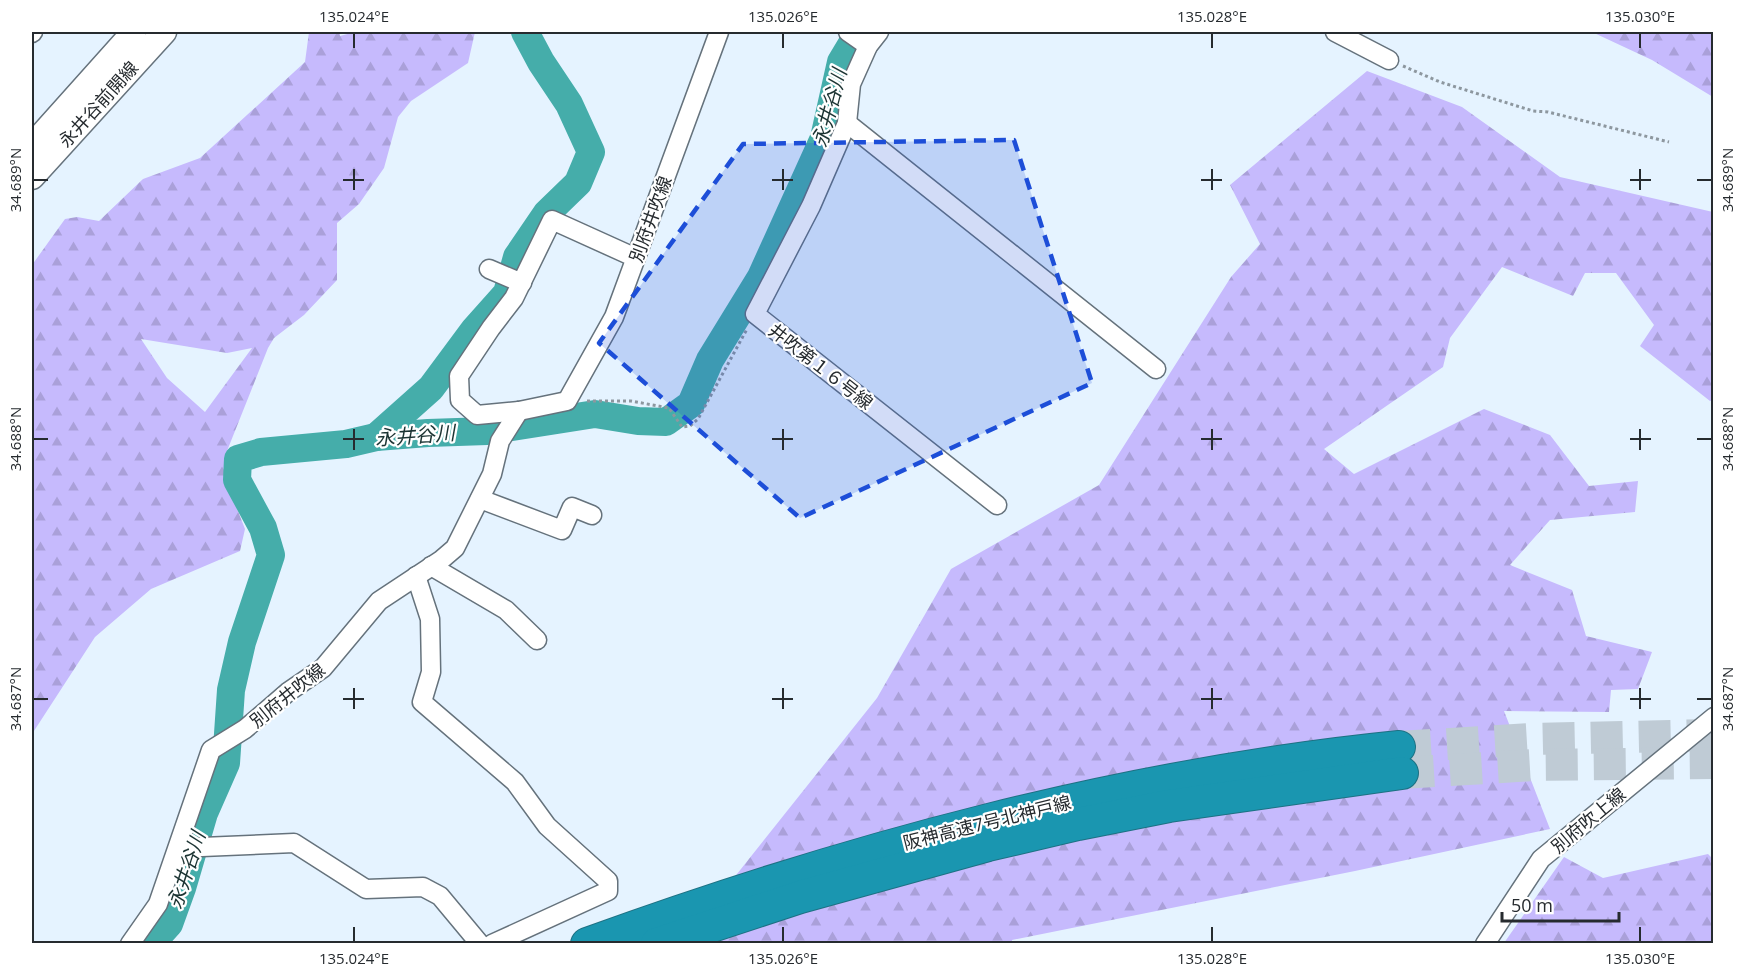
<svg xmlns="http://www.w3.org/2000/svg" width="1745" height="975" font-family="'Open Sans','Noto Sans JP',sans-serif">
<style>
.forest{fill:url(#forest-firs);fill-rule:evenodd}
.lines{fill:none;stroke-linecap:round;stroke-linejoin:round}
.river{stroke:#45adaa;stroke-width:28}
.highway-tunnel{stroke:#bfcbd5;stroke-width:32;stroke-dasharray:32 16;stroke-linecap:butt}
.street-casing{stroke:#65727c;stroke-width:21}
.secondary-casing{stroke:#65727c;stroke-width:27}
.highway-casing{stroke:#1e7183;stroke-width:34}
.path{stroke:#8d979f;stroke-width:3;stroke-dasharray:3 3;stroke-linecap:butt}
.street{stroke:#fff;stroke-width:18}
.secondary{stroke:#fff;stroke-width:24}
.highway{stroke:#1a96b0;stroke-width:32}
.marked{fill:#1d4ed8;fill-opacity:0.2;stroke:#1d4ed8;stroke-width:4.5;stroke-dasharray:12 8;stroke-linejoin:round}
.ticks{fill:none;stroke:#262b2f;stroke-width:2}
.labels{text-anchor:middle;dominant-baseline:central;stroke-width:4.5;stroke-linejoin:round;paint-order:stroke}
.street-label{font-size:18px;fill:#262b2f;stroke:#fff}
.water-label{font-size:20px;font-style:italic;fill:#1c3433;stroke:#fff}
.neatline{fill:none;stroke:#262b2f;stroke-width:2}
.ticks-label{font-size:15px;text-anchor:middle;fill:#262b2f}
</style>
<defs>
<pattern id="forest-firs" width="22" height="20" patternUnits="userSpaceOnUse" patternTransform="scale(1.5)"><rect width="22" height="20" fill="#c6bafd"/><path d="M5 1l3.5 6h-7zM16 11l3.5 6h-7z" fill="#aaa0d9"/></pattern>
</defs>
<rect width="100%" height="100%" fill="#e5f3ff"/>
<g class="forest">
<path d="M309,32H340V36L355,32H475L468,63L411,101L398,117L384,168L359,204L337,223V280L304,315L274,338L268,348L227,451L232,496L245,529L240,551L151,589L95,637L32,734V265L65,219L77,217L99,221L143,179L200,158L305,62ZM141,339L227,353L252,348L205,412L167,378Z"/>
<polygon points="1592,32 1713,32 1713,97 1652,60"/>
<polygon points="1367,71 1462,107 1560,177 1713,212 1713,400 1710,401 1640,346 1654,325 1616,273 1585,273 1573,296 1502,267 1450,338 1443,367 1324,449 1354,474 1484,409 1550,435 1589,486 1638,481 1635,512 1550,520 1510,565 1572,590 1586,636 1652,652 1638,689 1611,690 1609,712 1504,711 1550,829 1355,871 1012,940 1012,943 689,944 706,913 877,698 951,569 1099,485 1231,277 1260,244 1230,185"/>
<polygon points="1708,854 1713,859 1713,943 1504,943 1564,857 1603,878"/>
</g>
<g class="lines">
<g class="river">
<polyline points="376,437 431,388 474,330 507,293 517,257 547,213 578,183 591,152 569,104 541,62 525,32"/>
<polyline points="151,944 169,924 182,888 204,813 226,763 231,690 242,642 271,555 263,528 237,480 238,459 261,452 346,444 376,437 428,433 487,431 595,414 638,421 666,422 691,404 710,360 761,277 824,138 841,62 859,32"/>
</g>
<g class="highway-tunnel">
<polyline points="1399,747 1532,739 1714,735"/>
<polyline points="1402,773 1534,765 1714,763"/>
</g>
<g class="street-casing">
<g id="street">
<polyline points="848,32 868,46"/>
<polyline points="879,32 868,46 851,84 847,123 811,206 755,314 997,505"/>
<polyline points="1335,32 1389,60"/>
<polyline points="32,33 33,32"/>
<polyline points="847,123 1156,369"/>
<polyline points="636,258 552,220 514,298 491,328 459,376 460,400 477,415 519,411 567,401 614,317 719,32"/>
<polyline points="489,269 522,283"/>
<polyline points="480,499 562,530 572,507 592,515"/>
<polyline points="431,566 506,610 537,640"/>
<polyline points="416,576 430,619 431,672 422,702 515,782 547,826 608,881 608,891 492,944"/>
<polyline points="178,848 294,843 366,889 423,887 440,896 480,944"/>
<polyline points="130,944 158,904 211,750 245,729 288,692 323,668 379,601 441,560 455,548 492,474 500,441 519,411"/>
<polyline points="1485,944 1541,859 1714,717"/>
</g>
</g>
<g class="secondary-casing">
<g id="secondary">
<polyline points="32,146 134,32"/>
<polyline points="32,177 164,32"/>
</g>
</g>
<g class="highway-casing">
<g id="highway">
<path d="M587,944C849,849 1121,775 1399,747"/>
<polyline points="657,944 800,897 988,845 1078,824 1169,806 1402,773"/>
</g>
</g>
<g class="path">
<polyline points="1403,66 1440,82 1533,111 1548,112 1669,142"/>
<polyline points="587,401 631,401 669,408 682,427 690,426 698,419 747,329"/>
</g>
<use href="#street" class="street"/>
<use href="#secondary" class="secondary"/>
<use href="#highway" class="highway"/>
</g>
<path class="marked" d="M1014,140L1092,383L800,518L599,343L743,144Z"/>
<path class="ticks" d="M354,33V48M783,33V48M1212,33V48M1640,33V48M354,169V190M783,169V190M1212,169V190M1640,169V190M33,180H48M343,180H364M772,180H793M1201,180H1222M1630,180H1651M1697,180H1712M354,429V450M783,429V450M1212,429V450M1640,429V450M33,439H48M343,439H364M772,439H793M1201,439H1222M1630,439H1651M1697,439H1712M354,688V709M783,688V709M1212,688V709M1640,688V709M33,699H48M343,699H364M772,699H793M1201,699H1222M1630,699H1651M1697,699H1712M354,927V942M783,927V942M1212,927V942M1640,927V942"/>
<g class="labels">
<g class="street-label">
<text transform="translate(98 104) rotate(-48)">永井谷前開線</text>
<text transform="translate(650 219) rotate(-70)">別府井吹線</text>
<text transform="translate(821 366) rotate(38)">井吹第１６号線</text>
<text transform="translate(287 695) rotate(-39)">別府井吹線</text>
<text transform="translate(1588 820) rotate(-40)">別府吹上線</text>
<text transform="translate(987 822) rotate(-14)">阪神高速7号北神戸線</text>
</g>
<g class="water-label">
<text transform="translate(829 108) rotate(-75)">永井谷川</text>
<text transform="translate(415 435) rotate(-4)">永井谷川</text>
<text transform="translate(186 870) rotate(-72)">永井谷川</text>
</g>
</g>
<rect width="1745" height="975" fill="none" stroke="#ffffff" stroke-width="66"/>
<path d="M1502 912v9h117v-9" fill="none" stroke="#262b2f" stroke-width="3"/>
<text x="1511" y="912" font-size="18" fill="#262b2f" stroke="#ffffff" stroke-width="4.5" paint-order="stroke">50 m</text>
<rect x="33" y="33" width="1679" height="909" class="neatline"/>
<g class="ticks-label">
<text x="354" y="22">135.024°E</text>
<text x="783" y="22">135.026°E</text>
<text x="1212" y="22">135.028°E</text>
<text x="1640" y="22">135.030°E</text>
<text transform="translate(16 180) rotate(-90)" y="5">34.689°N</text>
<text transform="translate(1728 180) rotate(-90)" y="5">34.689°N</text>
<text transform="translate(16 439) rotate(-90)" y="5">34.688°N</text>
<text transform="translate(1728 439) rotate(-90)" y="5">34.688°N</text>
<text transform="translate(16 699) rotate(-90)" y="5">34.687°N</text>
<text transform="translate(1728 699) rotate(-90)" y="5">34.687°N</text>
<text x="354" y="964">135.024°E</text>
<text x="783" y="964">135.026°E</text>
<text x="1212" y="964">135.028°E</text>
<text x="1640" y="964">135.030°E</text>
</g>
</svg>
